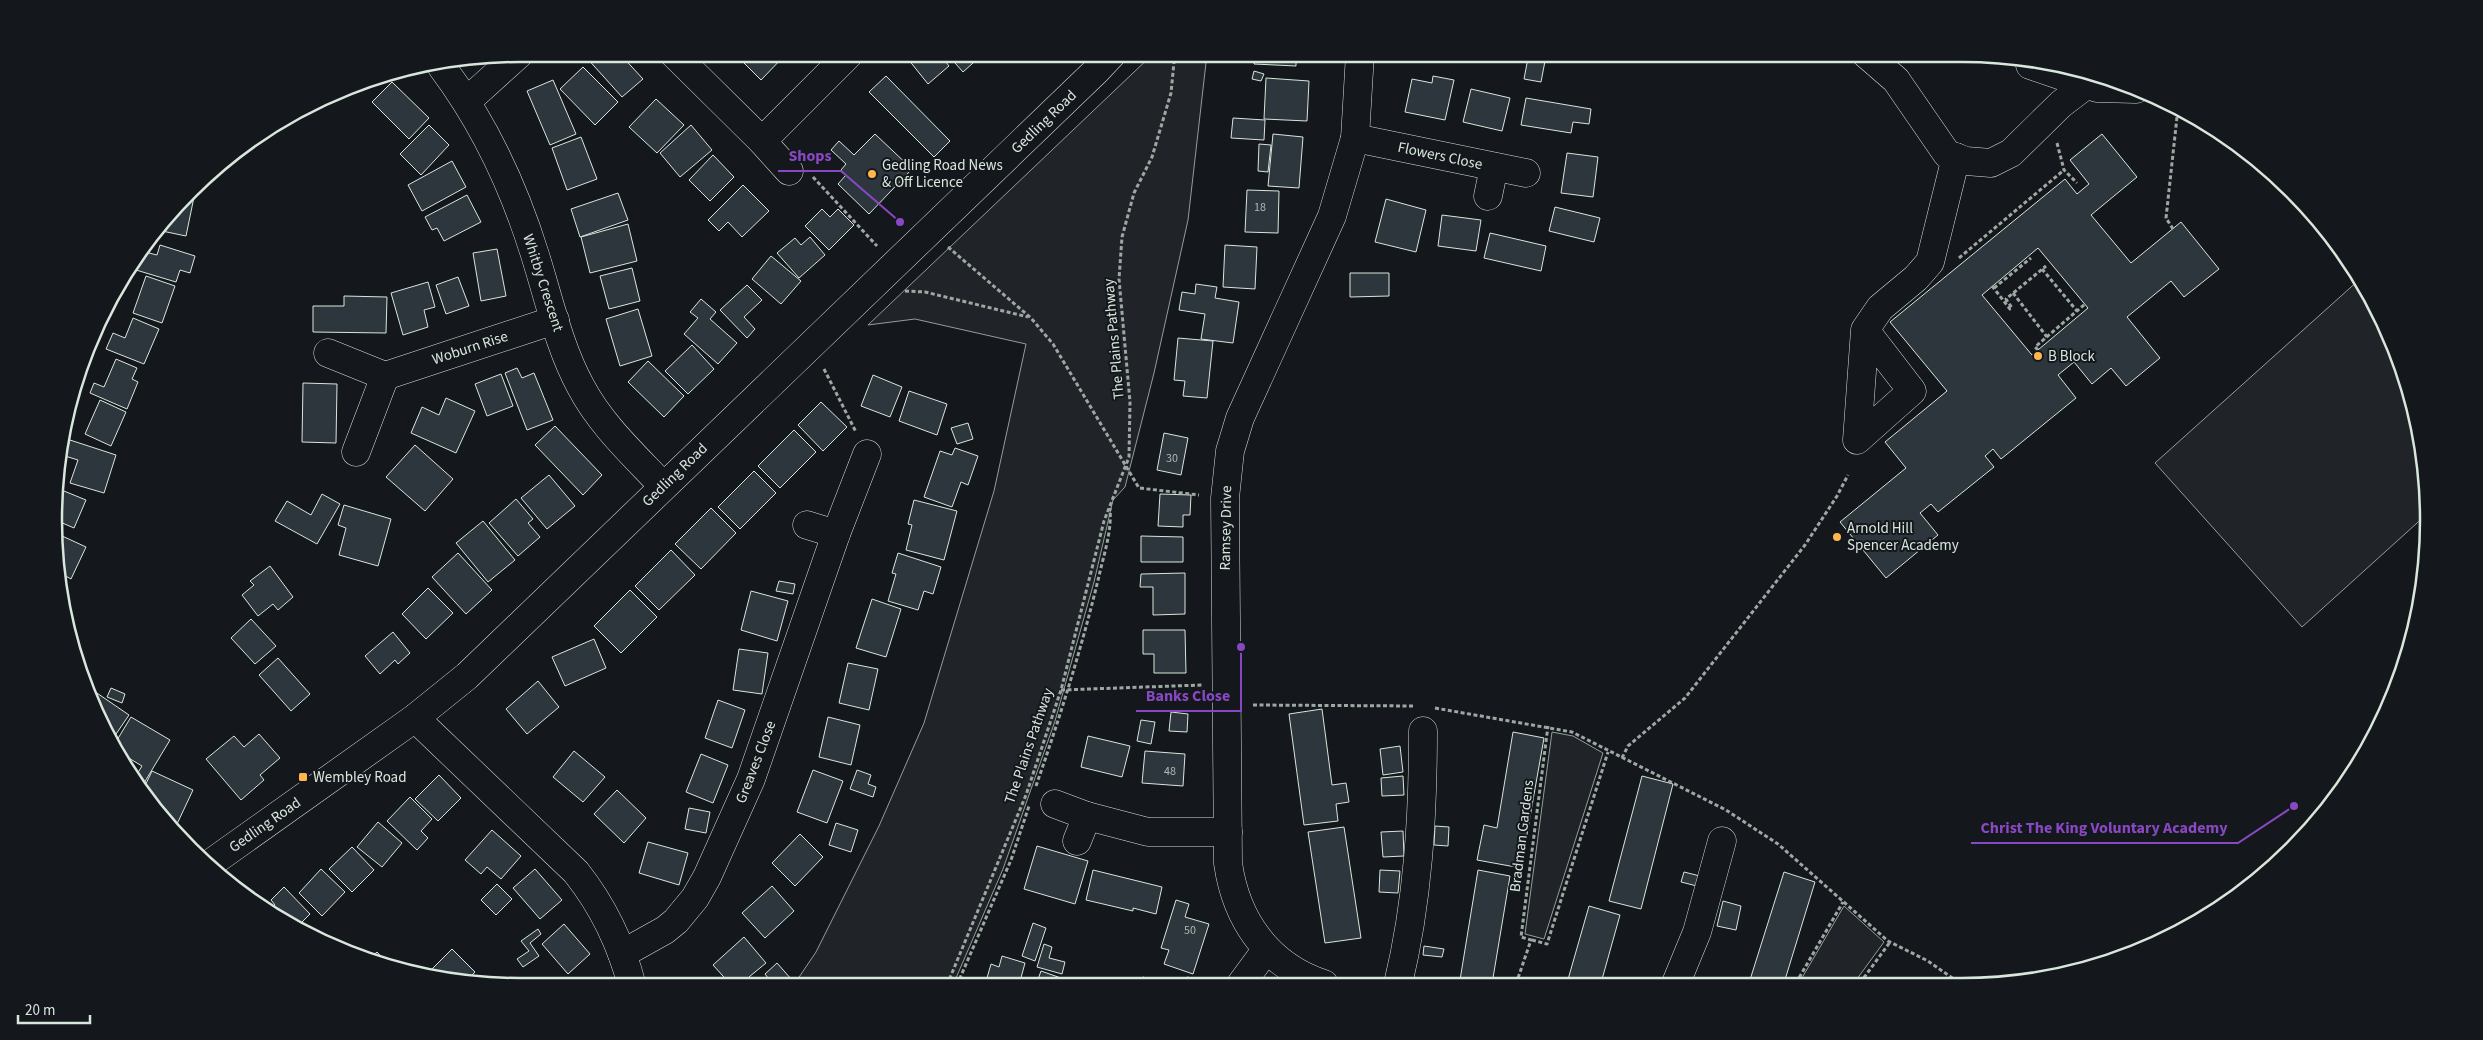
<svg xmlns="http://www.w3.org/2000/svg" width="2483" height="1040" font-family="'Source Sans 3',sans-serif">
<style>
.green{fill:#202428;stroke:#939e99}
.building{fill:#2c363c;stroke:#d8e6dc;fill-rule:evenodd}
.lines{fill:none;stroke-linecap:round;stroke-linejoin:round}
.minor-casing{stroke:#d8e6dc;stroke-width:29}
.major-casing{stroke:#d8e6dc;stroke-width:29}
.path{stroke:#9da8a2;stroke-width:3;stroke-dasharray:4 2.5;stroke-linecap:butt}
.minor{stroke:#14181c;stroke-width:28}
.major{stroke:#14181c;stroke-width:28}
.poi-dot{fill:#ffb74d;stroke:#14181c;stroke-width:2}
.labels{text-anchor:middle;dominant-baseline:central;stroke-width:4;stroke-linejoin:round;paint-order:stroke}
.number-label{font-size:12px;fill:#adbab4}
.street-label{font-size:15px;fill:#d8e6dc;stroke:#14181c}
.poi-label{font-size:15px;fill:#d8e6dc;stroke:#14181c;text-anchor:start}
.rim{fill:none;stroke:#d8e6dc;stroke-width:2.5}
.leader{fill:none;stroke:#8948c3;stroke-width:2}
.callout-dot{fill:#8948c3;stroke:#14181c;stroke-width:2}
.callout-label{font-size:16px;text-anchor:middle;font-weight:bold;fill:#8948c3;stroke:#14181c;stroke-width:4;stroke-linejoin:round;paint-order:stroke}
</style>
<rect width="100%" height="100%" fill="#14181c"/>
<g class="green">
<polygon points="1153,54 1207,54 1188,220 1154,373 1125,487 1113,500 1094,582 1055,721 1003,869 953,985 793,986 816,952 879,826 924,723 994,491 1026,344 915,319 868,325"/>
<path d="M2360,279C2402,347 2430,434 2427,514L2302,627L2155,463Z"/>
<polygon points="1552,732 1573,736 1603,753 1544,939 1525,934"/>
<polygon points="1844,906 1884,942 1854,983 1799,983"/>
</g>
<g class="building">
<polygon points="587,54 620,54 643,79 622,97 585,56"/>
<polygon points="735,54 786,54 761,80"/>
<polygon points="904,54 939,54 949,66 928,84"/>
<polygon points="947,54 983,54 963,72"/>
<polygon points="1255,54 1296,54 1296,66 1254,64"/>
<polygon points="1599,54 1622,54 1622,60 1599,59"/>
<polygon points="1528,58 1545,61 1541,82 1524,79"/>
<polygon points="583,67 618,102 595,125 560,89"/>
<polygon points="1254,71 1264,74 1261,81 1252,79"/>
<polygon points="886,76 950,141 934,157 869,92"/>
<polygon points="1433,76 1454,80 1445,120 1405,112 1412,79 1432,83"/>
<polygon points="1266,78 1309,81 1307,121 1264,119"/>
<polygon points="553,80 576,134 550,145 527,91"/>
<polygon points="392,82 429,118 409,139 372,102"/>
<polygon points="1471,89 1510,98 1502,131 1463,122"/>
<polygon points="1526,98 1591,109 1589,124 1573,122 1571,133 1521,125"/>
<polygon points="656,99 684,125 657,153 629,127"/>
<polygon points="1233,118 1265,120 1264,140 1231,138"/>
<polygon points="429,125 449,145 421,175 400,154"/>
<polygon points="691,125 712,150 680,177 660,153"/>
<polygon points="875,134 912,169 869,214 838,184 846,175 841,170 846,164 831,150 839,141 854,155"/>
<polygon points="1273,134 1303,137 1299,188 1268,186"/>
<path d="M2102,134L2137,177L2091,215L2131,263L2181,222L2219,269L2184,297L2171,281L2127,317L2160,358L2126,386L2111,368L2092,384L2074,362L2058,375L2076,398L2001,459L1993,449L1985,456L1994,467L1938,512L1931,504L1920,513L1938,535L1886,578L1840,522L1906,468L1885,442L1947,391L1890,322L2065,179L2077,194L2089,184L2070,160ZM2038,248L2088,308L2032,355L1982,295Z"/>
<polygon points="581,137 597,179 567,190 552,148"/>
<polygon points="1259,144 1271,145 1268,172 1258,171"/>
<polygon points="1567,153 1598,157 1593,197 1561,193"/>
<polygon points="713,155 734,177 710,201 689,180"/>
<polygon points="452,161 466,187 422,211 408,185"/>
<polygon points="743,185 769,211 742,237 728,222 719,231 708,220"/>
<polygon points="1247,190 1279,191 1278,233 1245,232"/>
<polygon points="618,193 628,220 580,237 571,209"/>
<polygon points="467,195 481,222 444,241 437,228 432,230 425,217"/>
<polygon points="190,196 194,197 186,236 162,231"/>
<polygon points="1386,199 1426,210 1416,252 1375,242"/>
<polygon points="1555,207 1600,218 1594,242 1549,231"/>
<polygon points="822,209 830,217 838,209 854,225 829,250 805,226"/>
<polygon points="1442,215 1481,220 1476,251 1438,246"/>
<polygon points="628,224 637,261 590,273 581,237"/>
<polygon points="1490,233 1546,246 1541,271 1484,258"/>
<polygon points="810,237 825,255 799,278 777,253 795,238 801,245"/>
<polygon points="160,245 195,256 190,273 180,270 176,282 136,270 140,258 145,252 157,255"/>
<polygon points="1225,245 1257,247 1255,289 1223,287"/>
<polygon points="497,249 506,296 481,301 473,253"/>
<polygon points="771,256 801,281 781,304 752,279"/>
<polygon points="632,268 640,301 609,309 600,276"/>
<polygon points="1350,273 1389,273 1389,296 1350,297"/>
<polygon points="146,276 175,286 162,323 133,313"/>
<polygon points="458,277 469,306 446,314 436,285"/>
<polygon points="428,282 435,307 424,310 428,327 403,335 391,293"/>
<polygon points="1196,284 1217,287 1215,298 1239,302 1233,343 1201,339 1205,314 1179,310 1182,292 1195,294"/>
<polygon points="747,285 762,300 744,317 755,329 747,338 720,310"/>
<polygon points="344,296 387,297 386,333 313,332 313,306 344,306"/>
<polygon points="701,299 716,312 710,319 737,343 718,364 684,334 698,318 690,312"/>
<polygon points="638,309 652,356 620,366 606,319"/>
<polygon points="133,318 159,329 144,364 106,349 113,333 125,338"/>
<polygon points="1178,338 1213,341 1207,398 1183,396 1185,381 1174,380"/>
<polygon points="692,345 714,369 688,394 665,371"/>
<polygon points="116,359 137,368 132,379 138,382 127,409 90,393 94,383 104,387"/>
<polygon points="648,361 684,396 664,417 628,382"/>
<polygon points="517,368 522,378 534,373 553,420 527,430 505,373"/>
<polygon points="501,374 513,406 487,416 475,384"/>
<polygon points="873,375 902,387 890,417 861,406"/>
<polygon points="303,383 337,384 336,443 302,442"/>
<polygon points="909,391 947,404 937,435 899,421"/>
<polygon points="446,398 475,411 456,453 411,433 422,407 439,415"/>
<polygon points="100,400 126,412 111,446 85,434"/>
<polygon points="821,402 847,427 823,451 798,425"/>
<polygon points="968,423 973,439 957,444 951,428"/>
<polygon points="555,426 602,475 583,495 535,445"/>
<polygon points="794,430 816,452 780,488 758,466"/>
<polygon points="1164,433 1188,438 1181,475 1157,470"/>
<polygon points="70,440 116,455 104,493 70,483 78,460 65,456"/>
<polygon points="415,445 453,479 425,511 386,477"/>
<polygon points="955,448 978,456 968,485 961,482 952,507 924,497 940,451 952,455"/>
<polygon points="754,471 776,493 740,529 718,507"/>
<polygon points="549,475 575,506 547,529 521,498"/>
<polygon points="59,489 86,500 74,528 60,522"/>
<polygon points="322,494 340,504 317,544 275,521 287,501 311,515"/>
<polygon points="1160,494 1191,495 1190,515 1183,515 1183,527 1158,526"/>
<polygon points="516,499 533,519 528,523 540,537 518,556 489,523"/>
<polygon points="914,500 957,511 944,560 906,550 912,525 908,524"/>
<polygon points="344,505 391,519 378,566 339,555 346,528 338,525"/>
<polygon points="711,508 736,533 701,569 675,544"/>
<polygon points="483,521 515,560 488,582 456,543"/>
<polygon points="60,535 86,547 71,579 62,574"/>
<polygon points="1141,536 1183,537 1183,562 1141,562"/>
<polygon points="671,550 695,575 659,610 635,586"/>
<polygon points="458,553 492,590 466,614 432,577"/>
<polygon points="898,553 941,567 933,594 924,591 918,610 888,601 896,574 892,573"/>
<polygon points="270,566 293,597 278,610 273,604 258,616 242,595 254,585 250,581"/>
<polygon points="1185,573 1185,614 1153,615 1153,587 1140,587 1141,574"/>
<polygon points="779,581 795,584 793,594 776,591"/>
<polygon points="428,588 453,613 426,639 402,614"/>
<polygon points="62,589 69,599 63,603"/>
<polygon points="630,590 657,617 621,653 594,626"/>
<polygon points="751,591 788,601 777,641 741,630"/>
<polygon points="872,599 901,609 886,657 856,648"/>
<polygon points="251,619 276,646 255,664 231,638"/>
<polygon points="1143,630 1185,630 1186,673 1154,673 1154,654 1143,654"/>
<polygon points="393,632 410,653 398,664 395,660 380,674 365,656"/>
<polygon points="594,639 606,668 565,686 552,657"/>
<polygon points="739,649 768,653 762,694 733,690"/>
<polygon points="278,658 310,694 291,711 259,675"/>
<polygon points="848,663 878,669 869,710 839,703"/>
<polygon points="538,681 559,707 527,734 506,709"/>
<polygon points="111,688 125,694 122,703 107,697"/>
<polygon points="91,689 129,715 112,740 89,698 88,694"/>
<polygon points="718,700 745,710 732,748 705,738"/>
<polygon points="1322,709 1332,785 1346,783 1349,802 1336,804 1338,821 1304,825 1289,714"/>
<polygon points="1171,712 1188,714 1187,732 1169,731"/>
<polygon points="131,717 170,740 141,788 126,767 137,774 142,766 117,751 114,745"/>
<polygon points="828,717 860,725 851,765 819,757"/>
<polygon points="1141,720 1155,722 1151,744 1137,741"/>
<polygon points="1513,732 1544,738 1521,868 1477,860 1484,825 1497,828"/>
<polygon points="259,734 280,758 260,775 264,780 241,800 206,759 234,736 244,747"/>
<polygon points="1088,736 1130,746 1122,777 1081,767"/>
<polygon points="1400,746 1403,772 1383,775 1380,749"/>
<polygon points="574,751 605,777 583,802 553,777"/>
<polygon points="1145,751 1185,754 1183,786 1142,783"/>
<polygon points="701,754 728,765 713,803 686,792"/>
<polygon points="813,770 843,781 827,823 797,812"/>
<polygon points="857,770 871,775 868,784 876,787 873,797 850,789"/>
<polygon points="152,771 193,790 177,824 172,821 143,790"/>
<polygon points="439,775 461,798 438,821 415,799"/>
<polygon points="1403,776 1404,795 1382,796 1381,778"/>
<polygon points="1642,776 1673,784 1641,909 1609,901"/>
<polygon points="617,790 646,818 624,843 594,814"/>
<polygon points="410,797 432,819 421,831 428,838 417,850 387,821"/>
<polygon points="689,808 710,812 706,833 685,829"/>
<polygon points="378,822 402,843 382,867 357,847"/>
<polygon points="836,823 858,830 851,852 829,845"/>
<polygon points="1435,826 1449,827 1448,846 1434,845"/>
<polygon points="1344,827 1361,938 1325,943 1308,832"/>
<polygon points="492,830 521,856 501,879 487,867 481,874 465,860"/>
<polygon points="1403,831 1404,856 1383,857 1381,832"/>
<polygon points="800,834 823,857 795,886 772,863"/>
<polygon points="648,842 688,853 679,885 639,873"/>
<polygon points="1037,846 1088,861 1075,904 1024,889"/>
<polygon points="352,847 374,870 352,892 329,869"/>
<polygon points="321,869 345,892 322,916 299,893"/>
<polygon points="535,869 562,900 540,919 513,888"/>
<polygon points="1093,870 1162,887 1156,914 1133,908 1133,911 1086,900"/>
<polygon points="1380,870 1400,871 1398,893 1379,892"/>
<polygon points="1478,870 1510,876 1492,984 1460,980"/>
<polygon points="1684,872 1700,876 1697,886 1681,882"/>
<polygon points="1784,872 1815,882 1784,983 1749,983"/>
<polygon points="497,884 512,899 496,915 481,900"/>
<polygon points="772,886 794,911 765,938 742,913"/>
<polygon points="284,887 310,914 300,924 271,909 275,905 271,900"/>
<polygon points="1176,900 1189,904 1185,917 1209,924 1193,974 1164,964 1169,950 1161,948"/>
<polygon points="1723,901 1741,906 1736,930 1717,926"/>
<polygon points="1589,906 1620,915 1601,983 1567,983"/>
<polygon points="1033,923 1046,928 1035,961 1022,956"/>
<polygon points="564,924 590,954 568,974 542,944"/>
<polygon points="538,929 541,934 530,943 539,956 523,967 517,959 529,951 521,941"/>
<polygon points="744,937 766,963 749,977 755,983 751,986 732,986 713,965"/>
<polygon points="1044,944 1052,947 1049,958 1065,962 1062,974 1037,967"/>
<polygon points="1424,946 1444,949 1442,957 1423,955"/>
<polygon points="452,949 475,972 469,978 430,971"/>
<polygon points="377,952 389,965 368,960"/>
<polygon points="1002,956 1025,963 1019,985 985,985 991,964 999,967"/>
<polygon points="777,963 792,980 785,986 774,986 765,974"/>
<polygon points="1041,971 1078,984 1078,985 1036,985"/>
<polygon points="1143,977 1163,983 1162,985 1141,985"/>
<polygon points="1187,977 1204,981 1203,984 1185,984"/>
</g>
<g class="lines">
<g class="minor-casing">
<g id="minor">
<polyline points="674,54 762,141 849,54"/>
<polyline points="1866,54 1896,80 1947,154 1966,161 1991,163 2011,153 2061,104 2086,85"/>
<polyline points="2030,65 2097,88 2136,89"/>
<path d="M442,67C484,123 514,187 535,255C549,299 559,347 581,387C601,425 634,455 663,486"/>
<polyline points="467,101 519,54"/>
<polyline points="1355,138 1526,173"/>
<polyline points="762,141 789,171"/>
<polyline points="1488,196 1494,167"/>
<polyline points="1865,330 1912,391 1857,440 1865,330 1880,308 1916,278 1930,262 1956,157"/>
<polyline points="328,353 385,376 356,452"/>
<polyline points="385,376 555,320"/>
<polyline points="807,525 836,534"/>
<path d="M415,718L576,872C603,906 621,943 632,986"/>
<polyline points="1055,804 1087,816 1148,832 1228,832"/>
<polyline points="1077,841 1087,816"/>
<polyline points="622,954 665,930 676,921 695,898 707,877 751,779 836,534 867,454"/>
<polyline points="1676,983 1697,932 1722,841"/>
<polyline points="1241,984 1266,950"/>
<path d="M1324,984C1268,966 1236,920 1228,863L1225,498L1230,451L1240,418L1332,216L1355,138L1360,54"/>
<path d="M1398,984C1418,901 1423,816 1423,731"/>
</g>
</g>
<g class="major-casing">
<polyline id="major" points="211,863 415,718 467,676 1096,71 1112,54"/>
</g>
<g class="path">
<polyline points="2057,143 2064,170 2077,183"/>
<polyline points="813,177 877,246"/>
<polyline points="2173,229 2166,218 2177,117 2173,106"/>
<polyline points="948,247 1031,318 1053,344 1139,488 1199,495"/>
<polyline points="1959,258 2064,170"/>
<polyline points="2042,269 2077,311"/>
<polyline points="1992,286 2010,309 2012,308 2006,299 2046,266"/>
<polyline points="1994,288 2031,258"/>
<polyline points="905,291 925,292 1028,317"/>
<polyline points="2013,293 2047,337"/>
<polyline points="2038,350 2035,347 2085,304"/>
<polyline points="824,369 856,432"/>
<polyline points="1061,690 1202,685"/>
<polyline points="1253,705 1414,706"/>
<polyline points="1435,708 1572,732 1726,810 1778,844 1888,941 1928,961 1958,982"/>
<polyline points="1622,758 1628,746 1685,698 1805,545 1837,496 1848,475"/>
<path d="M1036,786C1060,717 1082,647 1099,576C1104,554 1112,531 1110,508"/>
<polyline points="1532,940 1547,944 1608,752"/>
<polyline points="1796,983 1843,902"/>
<polyline points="1860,983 1890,942"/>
<polyline points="1516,984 1531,940 1521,937 1548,726"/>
<polyline points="947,985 1026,795 1061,690 1104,521 1129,457 1130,402 1119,279 1122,237 1134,193 1152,157 1171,93 1174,62 1172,54"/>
<polyline points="957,985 1011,860 1029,806"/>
</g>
<use href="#minor" class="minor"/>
<use href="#major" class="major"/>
</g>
<g class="poi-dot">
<circle cx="872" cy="174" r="5"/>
<circle cx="2038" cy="356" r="5"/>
<circle cx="1837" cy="537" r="5"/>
<rect x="298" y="772" width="10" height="10" rx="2.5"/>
</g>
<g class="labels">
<g class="number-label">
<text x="1260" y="207">18</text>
<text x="1172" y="458">30</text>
<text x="1170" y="771">48</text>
<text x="1190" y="930">50</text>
</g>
<g class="street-label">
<text transform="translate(1044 122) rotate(-44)">Gedling Road</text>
<text transform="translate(1440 156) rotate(12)">Flowers Close</text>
<text transform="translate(543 283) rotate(72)">Whitby Crescent</text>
<text transform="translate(1114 339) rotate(-95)">The Plains Pathway</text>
<text transform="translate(470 348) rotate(-18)">Woburn Rise</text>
<text transform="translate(675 475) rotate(-44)">Gedling Road</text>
<text transform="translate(1226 528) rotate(-89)">Ramsey Drive</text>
<text transform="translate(1029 746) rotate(-71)">The Plains Pathway</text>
<text transform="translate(756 762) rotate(-69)">Greaves Close</text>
<text transform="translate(265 825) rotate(-35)">Gedling Road</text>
<text transform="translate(1522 836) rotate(-83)">Bradman Gardens</text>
</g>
<g class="poi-label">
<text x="882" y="165">Gedling Road News<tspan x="882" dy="17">&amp; Off Licence</tspan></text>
<text x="2048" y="356">B Block</text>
<text x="1847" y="528">Arnold Hill<tspan x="1847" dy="17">Spencer Academy</tspan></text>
<text x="313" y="777">Wembley Road</text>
</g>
</g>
<path d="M0 0H2483V1040H0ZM520 62H1962A458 458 0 0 1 2420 520V520A458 458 0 0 1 1962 978H520A458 458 0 0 1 62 520V520A458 458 0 0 1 520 62Z" fill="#14181c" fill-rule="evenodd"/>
<path class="rim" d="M520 62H1962A458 458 0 0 1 2420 520V520A458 458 0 0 1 1962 978H520A458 458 0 0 1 62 520V520A458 458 0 0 1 520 62Z"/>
<path class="leader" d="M900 222L841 171H778M1241 647L1241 711H1136M2294 806L2238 843H1971"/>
<g class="callout-dot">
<circle cx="900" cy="222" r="5"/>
<circle cx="1241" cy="647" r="5"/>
<circle cx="2294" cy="806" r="5"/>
</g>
<g class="callout-label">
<text x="810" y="161">Shops</text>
<text x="1188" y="701">Banks Close</text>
<text x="2104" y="833">Christ The King Voluntary Academy</text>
</g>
<path d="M18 1015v8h72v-8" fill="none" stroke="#d8e6dc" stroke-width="2.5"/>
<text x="25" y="1015" font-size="15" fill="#d8e6dc" stroke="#14181c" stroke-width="4" paint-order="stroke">20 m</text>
</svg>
